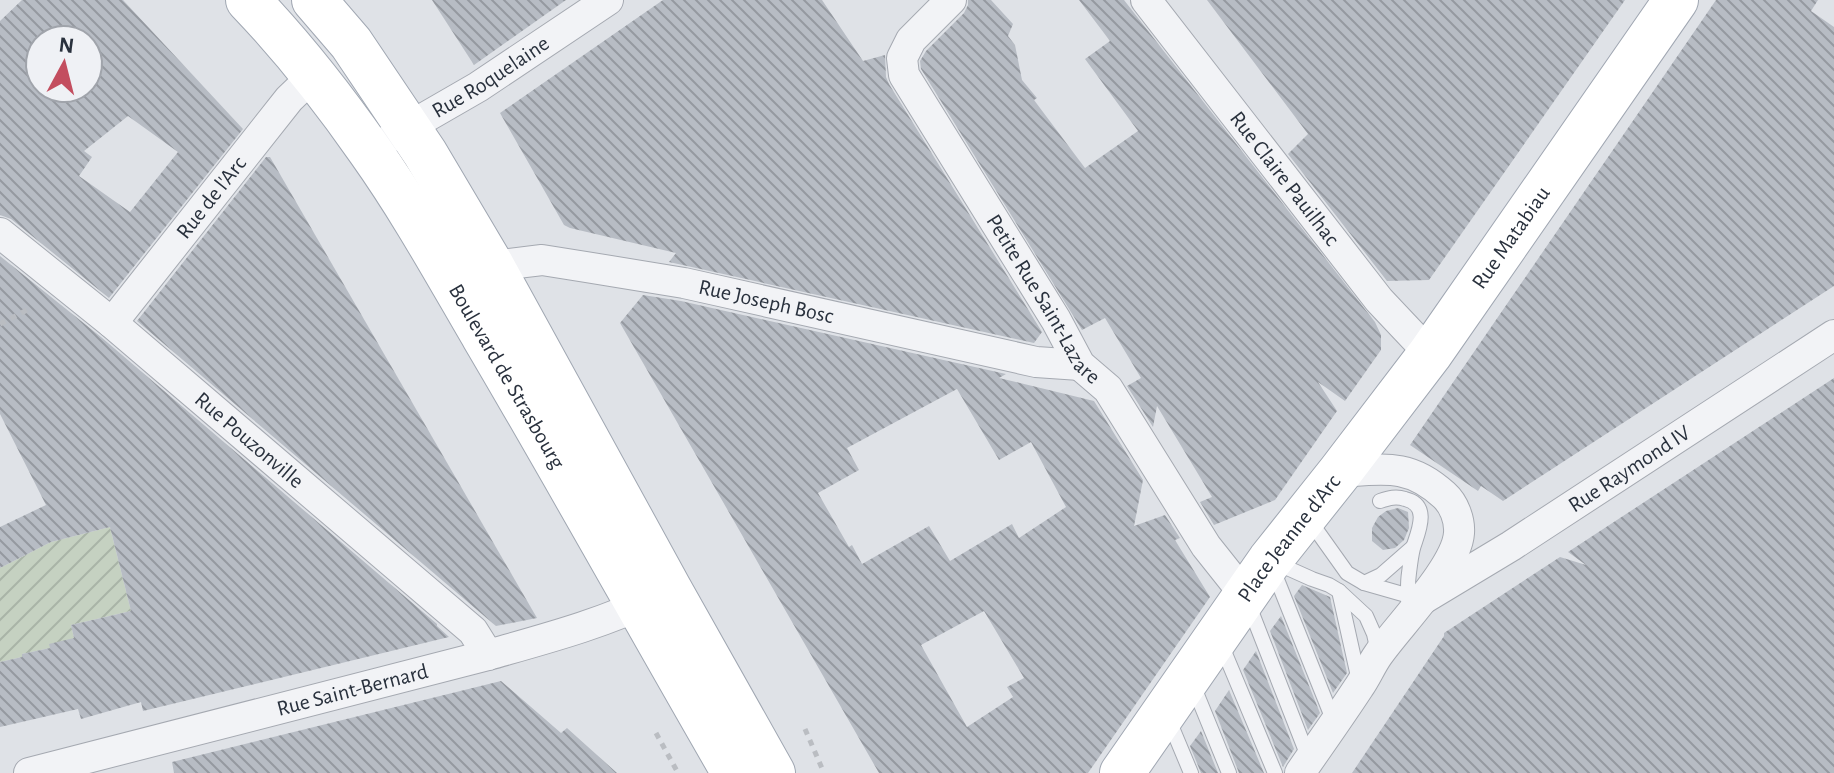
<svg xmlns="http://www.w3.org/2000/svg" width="1834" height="773" font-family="'Alegreya Sans',sans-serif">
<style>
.garden{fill:url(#garden-furrows)}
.building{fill:url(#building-back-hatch);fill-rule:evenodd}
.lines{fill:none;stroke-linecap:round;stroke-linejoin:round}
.lane-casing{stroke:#a5a9b1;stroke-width:16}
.street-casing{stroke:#a5a9b1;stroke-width:32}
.primary-casing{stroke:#a0a7b2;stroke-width:46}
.path{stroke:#babdc2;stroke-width:5;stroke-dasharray:6 6;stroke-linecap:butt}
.lane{stroke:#f2f3f6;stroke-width:14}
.street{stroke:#f2f3f6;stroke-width:30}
.primary{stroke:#fff;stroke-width:44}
.labels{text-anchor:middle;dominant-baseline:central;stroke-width:7;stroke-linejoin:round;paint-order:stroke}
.street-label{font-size:22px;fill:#29313d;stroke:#eff1f5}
</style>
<defs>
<pattern id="garden-furrows" width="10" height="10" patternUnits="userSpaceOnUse" patternTransform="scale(2)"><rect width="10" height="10" fill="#c5d1c1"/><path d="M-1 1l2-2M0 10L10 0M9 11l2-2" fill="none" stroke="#a9b4a7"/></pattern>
<pattern id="building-back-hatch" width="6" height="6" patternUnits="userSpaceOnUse" patternTransform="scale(2)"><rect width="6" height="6" fill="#b7bcc4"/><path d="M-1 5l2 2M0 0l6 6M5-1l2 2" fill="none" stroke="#9599a0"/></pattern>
</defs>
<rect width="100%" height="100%" fill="#dfe2e7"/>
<polygon class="garden" points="110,527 131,611 71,625 74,638 50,648 22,654 22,657 0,662 0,568 51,542"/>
<g class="building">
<path d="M22,0H123L243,129L109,298L11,219L0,215V21ZM40,40H88V88H40ZM128,116L178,152L130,212L79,176L92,157L84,151Z"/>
<polygon points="432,0 566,0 474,65"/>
<polygon points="663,0 822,0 863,61 885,55 886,77 889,84 1042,332 1034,343 669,262 676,253 570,228 564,225 500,113"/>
<polygon points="968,0 991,0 1013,24 1008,36 1015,45 1022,80 1037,98 1034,100 1085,168 1138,131 1085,59 1110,41 1079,0 1124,0 1375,322 1381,335 1381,350 1345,401 1318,382 1337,411 1275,500 1214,525 1200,502 1212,497 1157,406 1153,427 1127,386 1141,378 1105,318 1082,330 921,69 920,61 926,51 964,13 968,5"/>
<polygon points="1207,0 1625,0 1429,280 1387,281 1288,154 1308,134"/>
<polygon points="1716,0 1818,0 1811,11 1834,27 1834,286 1503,501 1481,486 1478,491 1410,445"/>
<polygon points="266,157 270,157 537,618 496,626 137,321"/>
<polygon points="0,256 101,337 437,624 437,626 449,637 143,711 141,702 81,719 78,709 0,727 0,662 22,657 22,654 50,648 49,644 74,638 71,625 131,611 110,527 51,542 0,568 0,527 46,505 0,414"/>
<path d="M643,295L681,301L1006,374L999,378L1094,401L1143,480L1134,526L1165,515L1180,538L1175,540L1210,597L1088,773H879L620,323ZM957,389L999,460L1031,442L1066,507L1019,538L1012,524L950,561L929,526L862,564L852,545L849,547L818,493L859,470L847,448ZM984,611L1024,678L1007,687L1013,697L967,727L921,645Z"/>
<polygon points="1834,378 1834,773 1352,773 1444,636 1444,633 1560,557 1586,565 1568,552"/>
<polygon points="1398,508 1408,512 1409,528 1404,540 1395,548 1383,550 1372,541 1372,528 1378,517 1386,511"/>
<polygon points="1302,585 1330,597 1347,673 1333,693 1294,596"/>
<polygon points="1281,616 1320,713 1308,730 1270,631"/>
<polygon points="1256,651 1294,749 1283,767 1243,670"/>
<polygon points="501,681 561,733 567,728 617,773 174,773 172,762"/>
<polygon points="1229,690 1264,773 1239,773 1215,711"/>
<polygon points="1201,731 1218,773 1201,773 1190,746"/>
</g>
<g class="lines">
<g class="lane-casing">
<g id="lane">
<path d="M1380,501C1389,498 1396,496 1405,499C1431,505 1418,532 1413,548C1411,556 1410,565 1409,573C1407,586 1408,599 1409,612"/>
<polyline points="1310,521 1347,573 1364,583 1413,597"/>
<polyline points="1274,562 1312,579 1329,585 1339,591 1366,616 1374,634 1378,652"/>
<polyline points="1272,567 1334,722"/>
<polyline points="1364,583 1381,575 1413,547"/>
<polyline points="1339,591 1359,681"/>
<polyline points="1248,603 1309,759"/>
<polyline points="1221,644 1275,773"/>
<polyline points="1193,685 1229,773"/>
<polyline points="1168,718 1191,773"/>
</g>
</g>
<g class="street-casing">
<g id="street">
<path id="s1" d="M951,0L911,40L902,58L904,75L1056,320L1080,365L1108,389L1206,546L1245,595"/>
<path id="s2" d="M1146,0L1379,300L1430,354"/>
<path id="s3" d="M393,136L478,87L608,0"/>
<path id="s4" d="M0,233L112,323L473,631L488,655"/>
<path id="s5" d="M478,273L492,266L542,260L586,267L684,283L1036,362L1080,365"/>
<path id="s6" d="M112,323L289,99L314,75"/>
<path id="s7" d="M1423,599L1511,546L1834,335"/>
<path id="s8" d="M29,773L488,655C544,639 602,624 655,598"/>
<path d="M1300,773C1320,744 1340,716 1359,687C1366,677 1371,665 1378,655C1398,626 1457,567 1459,533C1460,520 1454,504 1444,495C1409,463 1384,469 1340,472"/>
</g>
</g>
<g class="primary-casing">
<g id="primary">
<path id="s9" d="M248,0C293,47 333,98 370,151C412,210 447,274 484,337C569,481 650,628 734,773"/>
<polyline points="314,0 351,43 425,153 492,266 670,590 773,773"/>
<path id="s10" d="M1122,773L1270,560L1340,472L1430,354L1676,0"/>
</g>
</g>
<g class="path">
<polyline points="0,324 27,310"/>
<polyline points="805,729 824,773"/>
<polyline points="656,733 678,773"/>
</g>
<use href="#lane" class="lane"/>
<use href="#street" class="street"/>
<use href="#primary" class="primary"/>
</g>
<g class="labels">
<g class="street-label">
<text stroke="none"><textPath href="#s3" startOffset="114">Rue Roquelaine</textPath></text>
<text stroke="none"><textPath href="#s2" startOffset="226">Rue Claire Pauilhac</textPath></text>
<text stroke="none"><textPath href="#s6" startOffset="160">Rue de l'Arc</textPath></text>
<text stroke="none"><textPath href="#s10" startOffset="662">Rue Matabiau</textPath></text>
<text stroke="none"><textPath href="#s1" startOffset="358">Petite Rue Saint-Lazare</textPath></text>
<text stroke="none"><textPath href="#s5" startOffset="294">Rue Joseph Bosc</textPath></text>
<text stroke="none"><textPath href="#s9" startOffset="458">Boulevard de Strasbourg</textPath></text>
<text stroke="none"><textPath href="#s4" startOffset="324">Rue Pouzonville</textPath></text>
<text stroke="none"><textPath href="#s7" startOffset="244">Rue Raymond IV</textPath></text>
<text stroke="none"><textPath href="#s10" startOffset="288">Place Jeanne d'Arc</textPath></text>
<text stroke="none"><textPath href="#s8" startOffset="334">Rue Saint-Bernard</textPath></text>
</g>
</g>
<g transform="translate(64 64) rotate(7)"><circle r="38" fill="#eff1f5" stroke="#a0a4ab" stroke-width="2"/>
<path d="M0-6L14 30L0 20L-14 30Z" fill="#c34e5f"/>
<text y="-12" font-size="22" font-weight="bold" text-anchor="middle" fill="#29313d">N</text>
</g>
</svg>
